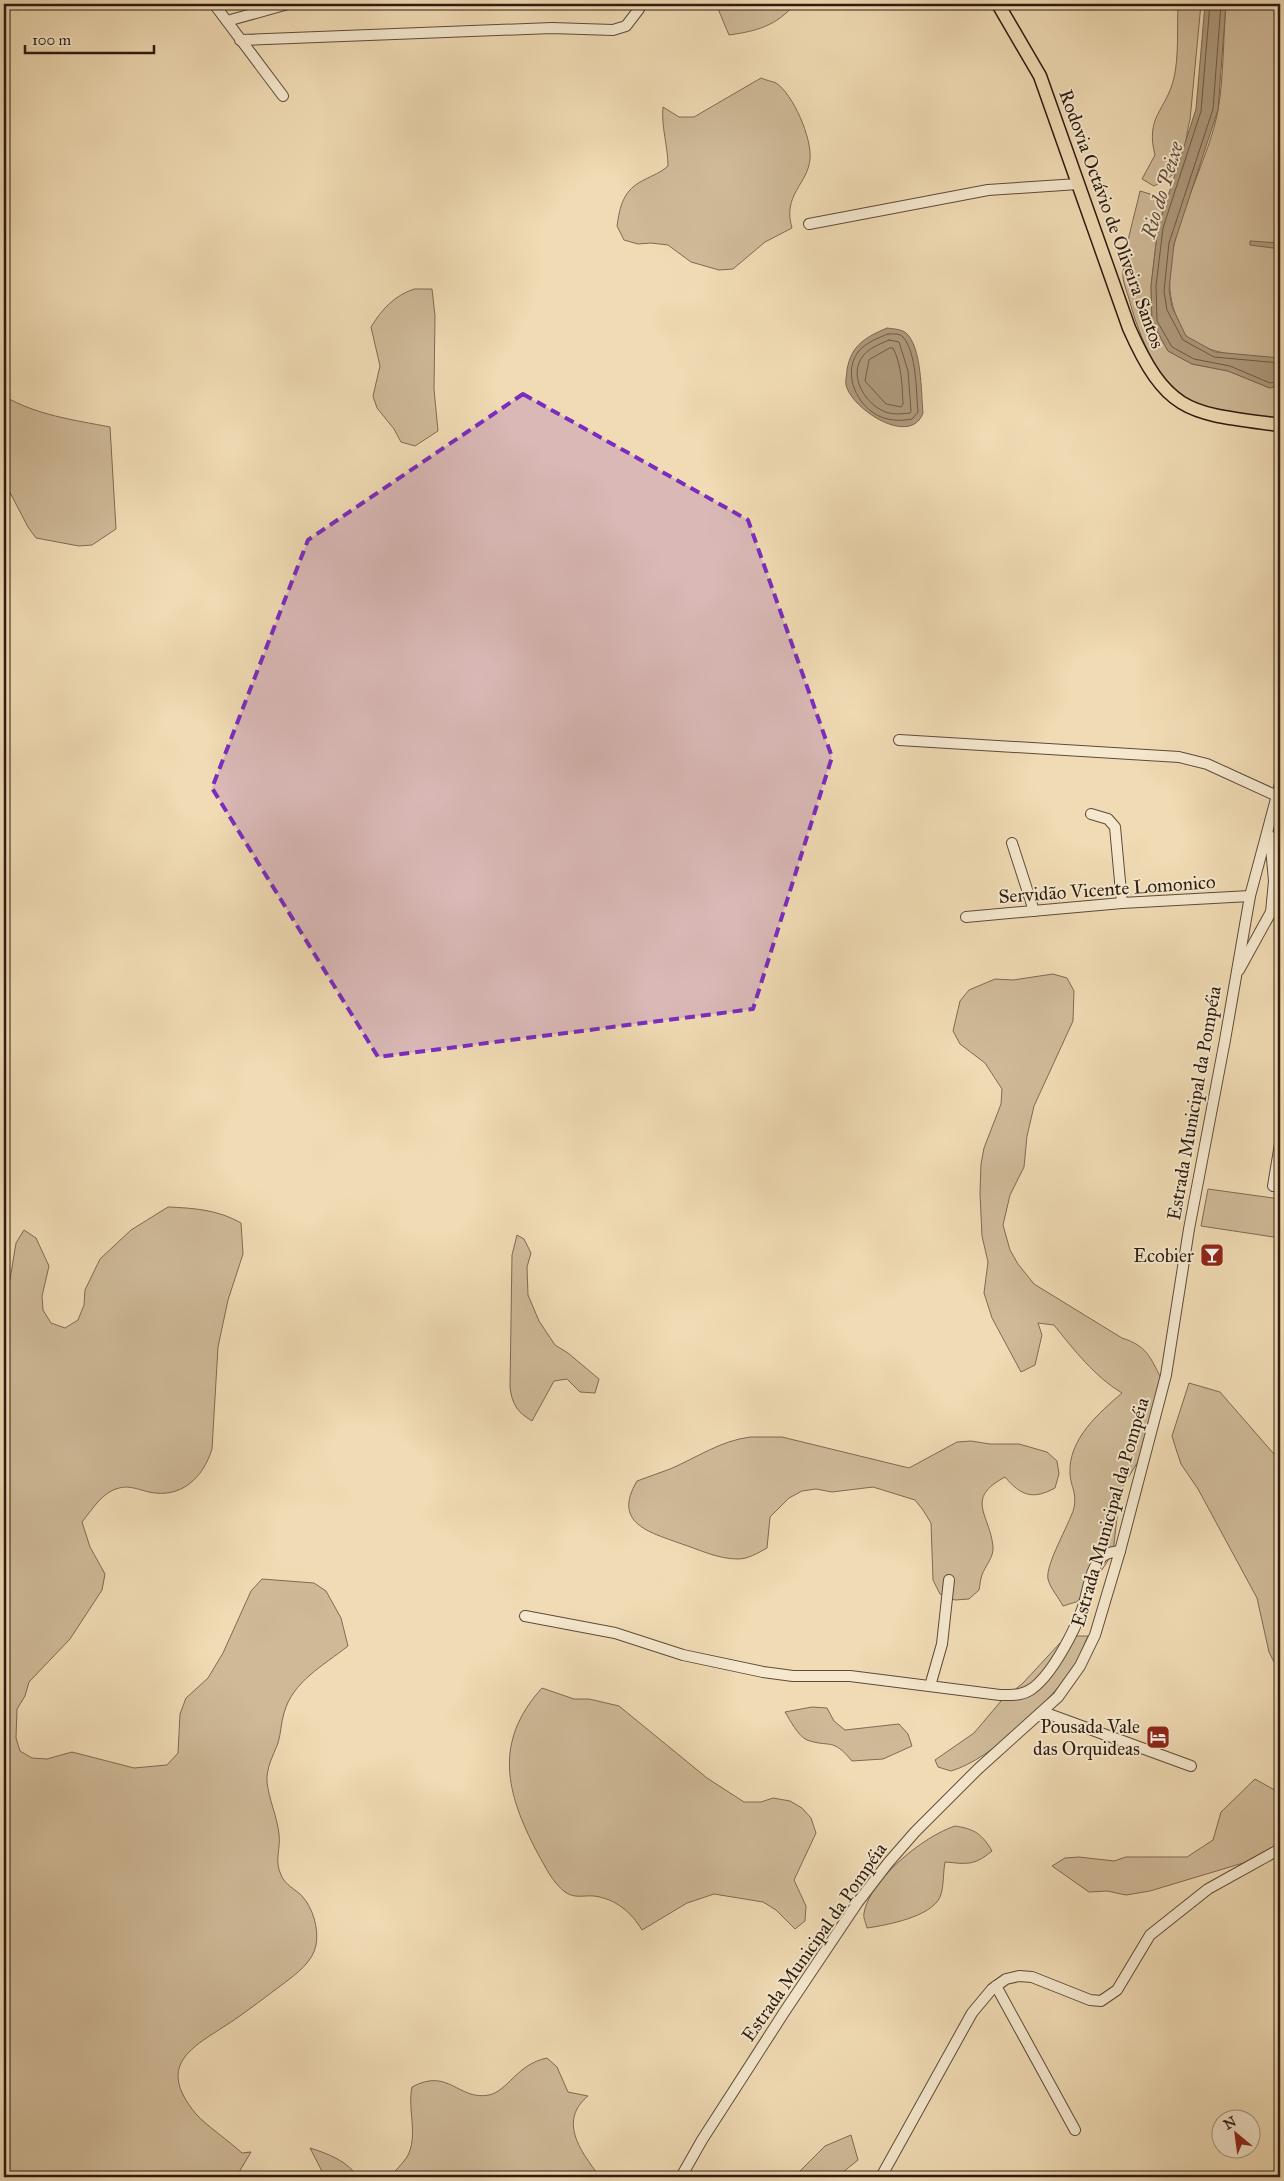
<svg xmlns="http://www.w3.org/2000/svg" width="1284" height="2181" font-family="'IM FELL Great Primer',serif">
<style>
.green{fill:#cfba98;stroke:#7e6a54}
.water{fill:#ae9a7c;stroke:#7a6751}
.lines{fill:none;stroke-linecap:round;stroke-linejoin:round}
.shore{stroke:#6e5a46;stroke-width:1}
.minor-casing{stroke:#5e4b39;stroke-width:12}
.major-casing{stroke:#2d1b10;stroke-width:15}
.minor{stroke:#f5e8ce;stroke-width:10}
.major{stroke:#f0dbb4;stroke-width:12}
.marked{fill:#7b2cbf;fill-opacity:0.2;stroke:#7b2cbf;stroke-width:4;stroke-dasharray:10 6;stroke-linejoin:round}
.labels{text-anchor:middle;dominant-baseline:central;stroke-width:4;stroke-linejoin:round;paint-order:stroke}
.street-label{font-size:19px;fill:#2d1b10;stroke:#f5e8ce}
.poi-label{font-size:19px;fill:#2d1b10;stroke:#f5e8ce;text-anchor:end}
.water-label{font-size:20px;font-style:italic;fill:#614e3b;stroke:#f5e8ce}
</style>
<rect width="100%" height="100%" fill="#f0dbb4"/>
<filter id="stains"><feTurbulence type="fractalNoise" baseFrequency=".004" numOctaves="4"/><feColorMatrix values="0 0 0 0 .2 0 0 0 0 .09 0 0 0 0 .02 0 0 0 .5 -.17"/></filter>
<radialGradient id="worn" r=".72"><stop offset=".6" stop-color="#630" stop-opacity="0"/><stop offset="1" stop-color="#630" stop-opacity=".3"/></radialGradient>
<g class="green">
<path d="M716,4H795C776,26 757,31 729,35Z"/>
<path d="M1178,4H1201L1190,120C1179,159 1198,163 1154,186L1142,179L1155,155C1145,116 1166,111 1174,78C1179,55 1177,28 1178,4Z"/>
<path d="M1226,4H1280V125L1278,131H1280V362C1249,355 1212,357 1187,337C1183,333 1180,325 1178,320C1148,257 1207,173 1218,110C1224,76 1223,38 1226,4Z"/>
<path d="M761,78C765,80 771,81 776,83C793,94 812,138 810,159C808,184 782,195 792,228L765,242L733,269L719,270L691,262L668,245L651,243L638,244L624,240L617,226C620,206 623,190 644,180C653,175 660,173 668,166C668,146 661,127 663,107L679,117H694Z"/>
<path d="M1140,191L1167,199L1158,227L1151,286L1152,322L1168,351L1192,364L1228,371L1270,388L1280,385V420C1255,416 1221,417 1198,405C1158,385 1140,339 1129,299C1127,291 1122,281 1123,273C1125,246 1134,218 1140,191Z"/>
<path d="M414,289H432L435,316L434,389L438,431L415,446L401,442L394,429L377,408L373,396L380,366L371,327C382,309 394,296 414,289Z"/>
<path d="M4,396C36,415 74,420 110,427L116,529L92,545L79,546L36,538L28,527L4,481Z"/>
<path d="M1053,974L1067,978L1074,991L1073,1021L1034,1106L1027,1136L1024,1167L1010,1195L1003,1225L1010,1250L1018,1264L1034,1284L1122,1338C1147,1346 1150,1357 1161,1378L1139,1460L1123,1486L1119,1500L1113,1553L1086,1594L1076,1602L1063,1606C1059,1598 1050,1588 1048,1579C1045,1565 1069,1525 1074,1508C1077,1492 1071,1488 1070,1474C1068,1439 1099,1413 1122,1393C1095,1377 1074,1350 1054,1325L1038,1323L1042,1335L1035,1365L1021,1372L992,1318L984,1293L988,1262L982,1236L980,1194L981,1164L984,1148L1001,1104L1002,1089L985,1063L960,1044L953,1031L960,1001L969,990L995,979L1013,980Z"/>
<polygon points="1208,1189 1280,1199 1280,1238 1201,1226"/>
<path d="M168,1207C194,1208 219,1210 241,1223L243,1254L228,1300L218,1347L212,1449C203,1478 181,1499 149,1492C140,1490 129,1485 119,1488C102,1492 92,1510 82,1522L90,1547L105,1574L102,1590L70,1639L29,1682L25,1696L17,1709L16,1738L20,1751L32,1758L47,1759L72,1752L134,1768L167,1765L178,1753L180,1714L186,1698L208,1678L223,1653L251,1591L262,1579L314,1583L326,1591L341,1618L348,1646C323,1666 293,1681 284,1713C281,1723 281,1733 278,1743C273,1756 266,1768 267,1782C269,1800 277,1816 279,1834C281,1849 274,1860 281,1875C286,1886 294,1888 302,1896C313,1908 319,1929 316,1945C313,1962 296,1974 283,1984C267,1996 250,2009 234,2020C196,2046 153,2062 196,2114C207,2126 229,2141 242,2153L251,2152L236,2177H4V1316L16,1243L24,1230L36,1238L49,1266L42,1296L43,1310L51,1323L65,1328L78,1320L84,1305L85,1290L100,1259L131,1230Z"/>
<path d="M517,1235L524,1239L531,1253L527,1267L528,1295L539,1321L555,1345L568,1353L599,1379L595,1393L580,1392L567,1379L554,1381L532,1421C517,1412 512,1404 510,1387L512,1255Z"/>
<polygon points="1189,1383 1220,1392 1280,1461 1280,1663 1276,1666 1269,1652 1257,1598 1198,1489 1181,1464 1176,1449 1172,1436"/>
<path d="M750,1437H782L909,1468L957,1442L971,1441L990,1444H1019L1047,1452L1057,1461L1059,1474L1055,1488C1033,1500 1021,1496 1005,1477C964,1499 990,1514 993,1547C994,1557 985,1566 982,1575C980,1580 980,1586 979,1590L969,1599L955,1600L940,1594L933,1580L931,1523L923,1510L915,1500L873,1487L832,1492L816,1489L802,1491L789,1498L770,1517L767,1548C758,1553 748,1559 738,1559C717,1559 698,1549 679,1543C649,1532 612,1523 637,1481C648,1477 659,1473 670,1469C698,1457 720,1441 750,1437Z"/>
<path d="M1073,1636H1088C1083,1645 1081,1656 1075,1664C1053,1700 992,1759 951,1771L938,1767L935,1760L974,1733L1001,1701L1023,1683L1060,1643Z"/>
<path d="M542,1688L574,1699H589L619,1706L707,1778L744,1802H761L773,1798L790,1801L802,1808L811,1818L816,1833L794,1880L806,1906L805,1921L795,1929L776,1910L763,1902L714,1894L687,1903L642,1930C631,1912 616,1899 594,1896C584,1895 575,1899 565,1892C552,1882 545,1866 537,1852C506,1793 493,1742 542,1688Z"/>
<path d="M812,1707L827,1708L834,1721L845,1730L899,1724L908,1734L912,1746L883,1759L852,1761C832,1737 830,1748 807,1740C798,1736 790,1720 785,1712Z"/>
<polygon points="1255,1779 1280,1793 1280,1850 1273,1854 1150,1891 1126,1895 1107,1891 1089,1892 1052,1866 1065,1858 1079,1857 1114,1861 1126,1857 1187,1857 1213,1840 1221,1812"/>
<path d="M955,1826C975,1829 982,1834 992,1851C974,1866 967,1864 945,1862C943,1872 944,1888 940,1897C931,1917 887,1925 867,1928C866,1923 863,1918 864,1913C870,1879 924,1836 955,1826Z"/>
<path d="M547,2058L557,2067L568,2092L588,2096C559,2120 579,2149 597,2173L612,2177H390C395,2171 402,2164 407,2157C419,2136 407,2109 412,2087C449,2067 458,2101 489,2095C508,2091 517,2064 547,2058Z"/>
<polygon points="851,2135 858,2160 837,2177 794,2177 825,2146"/>
<path d="M310,2148C329,2154 347,2161 358,2177H325Z"/>
</g>
<g class="water">
<polygon points="1205,4 1226,4 1218,110 1174,244 1169,290 1172,307 1186,336 1215,352 1280,358 1280,385 1270,388 1228,371 1192,364 1168,351 1152,322 1151,286 1158,227 1196,109"/>
<polygon points="1250,241 1280,243 1280,249 1250,245"/>
<path d="M887,328C894,329 901,329 906,333C922,347 921,393 923,413C911,447 852,410 846,385C845,381 847,374 847,370C851,345 866,337 887,328Z"/>
</g>
<g class="lines">
<g class="shore">
<polyline points="1210,4 1201,111 1163,228 1156,286 1157,321 1172,347 1194,359 1230,366 1270,383 1280,381"/>
<polyline points="1221,4 1213,109 1169,243 1164,291 1167,310 1183,340 1214,357 1280,363"/>
<path d="M888,334C893,334 899,333 903,337C917,353 916,392 918,412L912,419C901,421 892,421 881,417C857,407 842,374 858,352C865,343 878,338 888,334Z"/>
<path d="M889,340L899,342L908,371L911,411L910,413C901,414 891,415 883,411C864,402 848,375 863,356C869,348 880,344 889,340Z"/>
<path d="M890,348H893C902,366 902,385 903,404L901,407L886,404L865,381L869,360Z"/>
</g>
<g class="minor-casing">
<g id="minor">
<polyline points="214,4 283,96"/>
<polyline points="227,21 288,4"/>
<polyline points="240,40 552,28 613,30 626,26 639,9 641,4"/>
<polyline points="809,224 988,190 1078,184"/>
<polyline points="899,740 1179,757 1207,764 1277,796"/>
<polyline points="1091,814 1108,819 1115,827 1122,903"/>
<polyline points="1012,843 1034,911"/>
<polyline points="966,917 1122,903 1250,896"/>
<polyline points="1239,970 1271,912 1274,881 1270,836"/>
<polyline points="1273,1186 1280,1144"/>
<path d="M525,1616L615,1633L683,1655L763,1672L793,1676H850L1000,1695C1012,1695 1023,1696 1033,1688C1053,1673 1075,1630 1083,1607C1088,1591 1090,1568 1102,1557C1107,1552 1114,1552 1120,1551"/>
<polyline points="930,1686 942,1644 949,1580"/>
<polyline points="1043,1712 1191,1766"/>
<polyline points="996,1986 1075,2130"/>
<polyline points="681,2177 702,2140 785,2011 858,1902 888,1863 915,1832 978,1769 1058,1697 1080,1666 1095,1635 1120,1551 1166,1375 1189,1229 1225,1040 1250,896 1280,784"/>
<polyline points="881,2177 972,2013 992,1989 1006,1979 1019,1976 1032,1977 1090,2000 1101,2001 1117,1990 1150,1935 1208,1889 1280,1849"/>
</g>
</g>
<g class="major-casing">
<path id="major" d="M998,4L1040,76L1129,328C1168,416 1191,413 1280,425"/>
</g>
<use href="#minor" class="minor"/>
<use href="#major" class="major"/>
</g>
<path class="marked" d="M523,394L748,520L832,757L753,1009L378,1057L212,788L308,540Z"/>
<defs>
<g id="bar-square" transform="scale(1.25)"><rect x="-9" y="-9" width="18" height="18" rx="4" fill="#8f2418" stroke="#f5e8ce"/><path d="M-6-5H6L.8 .8V4.5H3.5V6h-7V4.5H-.8V.8Z" fill="#fff"/></g>
<g id="hotel-square" transform="scale(1.25)"><rect x="-9" y="-9" width="18" height="18" rx="4" fill="#8f2418" stroke="#f5e8ce"/><path d="M-6-4.5h1.5V1H6V5H4.5V3h-9V5H-6ZM-4 0a1.8 1.8 0 1 1 3.6 0ZM.5 0V-2.5h3Q6-2.5 6 0Z" fill="#fff"/></g>
</defs>
<g fill-rule="evenodd">
<use href="#bar-square" x="1212" y="1255"/>
<use href="#hotel-square" x="1158" y="1737"/>
</g>
<g class="labels">
<g class="street-label">
<text transform="translate(1112 219) rotate(70)">Rodovia Octávio de Oliveira Santos</text>
<text transform="translate(1107 889) rotate(-4)">Servidão Vicente Lomonico</text>
<text transform="translate(1194 1103) rotate(-80)">Estrada Municipal da Pompéia</text>
<text transform="translate(1110 1512) rotate(-74)">Estrada Municipal da Pompéia</text>
<text transform="translate(814 1942) rotate(-55)">Estrada Municipal da Pompéia</text>
</g>
<g class="poi-label">
<text x="1194" y="1255">Ecobier</text>
<text x="1140" y="1726">Pousada Vale<tspan x="1140" dy="22">das Orquideas</tspan></text>
</g>
<g class="water-label">
<text transform="translate(1162 190) rotate(-73)">Rio do Peixe</text>
</g>
</g>
<rect width="1284" height="2181" fill="none" stroke="#f0dbb4" stroke-width="20"/>
<rect x="5" y="5" width="1274" height="2171" fill="none" stroke="#2d1b10" stroke-width="2.5"/>
<rect x="10" y="10" width="1264" height="2161" fill="none" stroke="#2d1b10"/>
<g transform="translate(1236 2134) rotate(331)"><circle r="24" fill="#f5e8ce" stroke="#a59682"/>
<path d="M0-4L9 19L0 12L-9 19Z" fill="#8f2418"/>
<text y="-8" font-size="14" font-weight="bold" text-anchor="middle" fill="#2d1b10">N</text>
</g>
<path d="M25 45v8h129v-8" fill="none" stroke="#2d1b10" stroke-width="2.5"/>
<text x="32" y="45" font-size="15" fill="#2d1b10" stroke="#f5e8ce" stroke-width="4" paint-order="stroke">100 m</text>
<rect width="100%" height="100%" filter="url(#stains)"/>
<rect width="100%" height="100%" fill="url(#worn)"/>
</svg>
